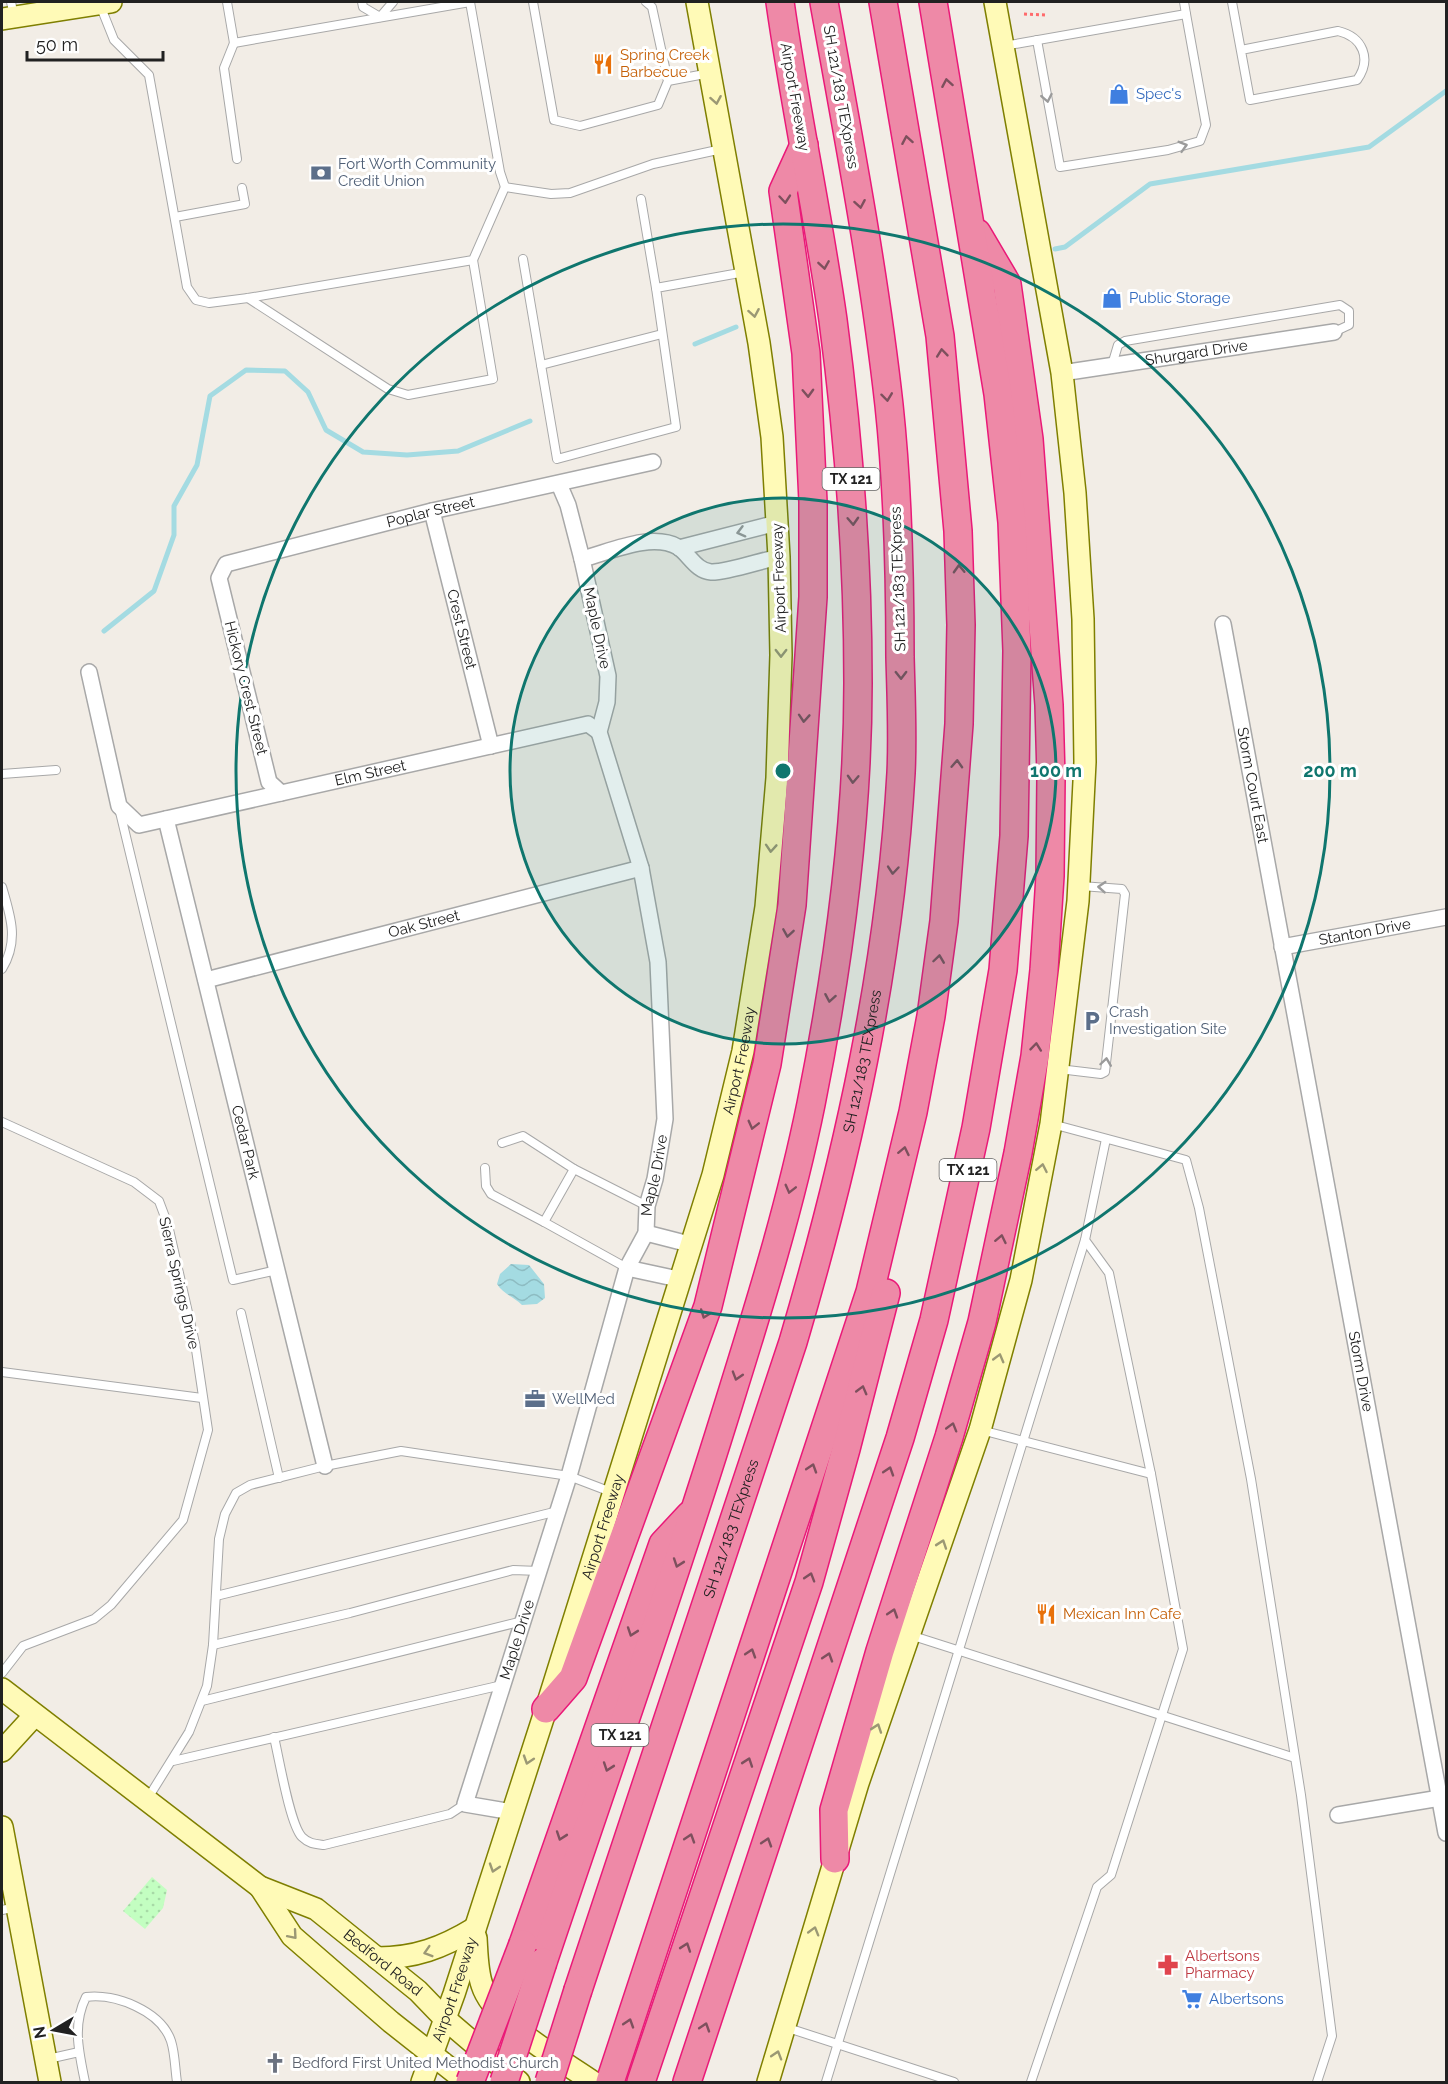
<svg xmlns="http://www.w3.org/2000/svg" width="1448" height="2084" font-family="Raleway,sans-serif">
<style>
.park{fill:url(#park-dots)}
.water{fill:url(#water-waves)}
.lines{fill:none;stroke-linecap:round;stroke-linejoin:round}
.stream{stroke:#a4dbe2;stroke-width:5}
.lane-casing{stroke:#a8a8a8;stroke-width:10}
.street-casing{stroke:#a8a8a8;stroke-width:18}
.secondary-casing{stroke:#7f7f00;stroke-width:24}
.highway-casing{stroke:#ea1978;stroke-width:30}
.path{stroke:#ff6a6b;stroke-width:3;stroke-dasharray:3 3;stroke-linecap:butt}
.lane{stroke:#fff;stroke-width:8}
.street{stroke:#fff;stroke-width:15}
.secondary{stroke:#fffab7;stroke-width:21}
.highway{stroke:#ee89a7;stroke-width:27}
.highway-bridge-casing{stroke:#ea1978;stroke-width:30;stroke-linecap:butt}
.highway-bridge{stroke:#ee89a7;stroke-width:27}
.oneway{stroke:#7d505d}
.oneway2{stroke:#9b9b9b}
.oneway3{stroke:#9b9874}
.ring{fill:none;stroke:#0f766e;stroke-width:3}
.labels{text-anchor:middle;dominant-baseline:central;stroke-width:6;stroke-linejoin:round;paint-order:stroke}
.shield{fill:#fff;stroke:#646464;stroke-width:1.5}
.shield-label{font-size:14px;font-weight:bold;fill:#212121}
.food-label{font-size:15px;fill:#c56008;stroke:#fff;text-anchor:start}
.shop-label{font-size:15px;fill:#366cbe;stroke:#fff;text-anchor:start}
.street-label{font-size:15px;fill:#212121;stroke:#fff}
.service-label{font-size:15px;fill:#4e5e75;stroke:#fff;text-anchor:start}
.health-label{font-size:15px;fill:#be3a42;stroke:#fff;text-anchor:start}
.worship-label{font-size:15px;fill:#5b616d;stroke:#fff;text-anchor:start}
.centre{fill:#0f766e;stroke:#fff;stroke-width:3}
.ring-label{font-size:18px;text-anchor:middle;font-weight:bold;fill:#0f766e;stroke:#fff;stroke-width:6;stroke-linejoin:round;paint-order:stroke}
</style>
<defs>
<pattern id="park-dots" width="8" height="8" patternUnits="userSpaceOnUse" patternTransform="scale(1.5)"><rect width="8" height="8" fill="#c3fec1"/><path d="M2 2h.1M6 6h.1" fill="none" stroke="#a7d9a6" stroke-width="1.8" stroke-linecap="round"/></pattern>
<pattern id="water-waves" width="16" height="10" patternUnits="userSpaceOnUse" patternTransform="scale(1.5)"><rect width="16" height="10" fill="#a4dbe2"/><path d="M0 5q4-4 8 0t8 0" fill="none" stroke="#8dbcc2"/></pattern>
</defs>
<rect width="100%" height="100%" fill="#f2ede6"/>
<polygon class="park" points="152,1877 167,1890 163,1908 145,1929 123,1911"/>
<path class="water" d="M511,1264L529,1265L544,1284L545,1298L537,1304L522,1305C514,1297 503,1294 497,1284L500,1274Z"/>
<g class="lines">
<g class="stream">
<polyline points="1055,249 1065,247 1150,184 1369,147 1446,91"/>
<polyline points="695,344 736,327"/>
<polyline points="104,631 154,591 174,535 174,506 197,465 210,396 246,370 285,371 308,392 326,430 363,452 407,455 458,451 530,421"/>
</g>
<g class="lane-casing">
<g id="lane">
<polyline points="11,2 14,16"/>
<polyline points="227,2 234,43 470,2 500,172 505,187 551,194 570,193 653,164 722,149"/>
<polyline points="362,2 363,7 380,17 393,2"/>
<polyline points="533,2 554,120 580,126 658,105 668,81 710,73"/>
<polyline points="646,2 652,7 668,81"/>
<path d="M1232,2L1250,100L1357,80C1372,59 1363,37 1338,31L1241,50"/>
<polyline points="100,5 114,40 149,75 187,287 196,300 209,303 248,298 473,260 505,187"/>
<polyline points="1037,40 1060,167 1168,150 1200,141 1206,125 1186,14"/>
<polyline points="234,43 224,68 237,159"/>
<polyline points="1004,46 1186,14 1184,2"/>
<polyline points="641,199 656,288"/>
<polyline points="175,217 245,204 242,188"/>
<polyline points="523,259 557,459 676,427 656,288 745,272"/>
<polyline points="248,298 388,389 408,395 493,379 473,260"/>
<polyline points="541,365 662,334"/>
<polyline points="1112,365 1118,345 1125,341 1340,305 1349,311 1349,325 1334,332"/>
<polyline points="2,774 56,770"/>
<polyline points="120,812 233,1280 277,1270"/>
<path d="M2,887C11,917 19,941 2,969"/>
<polyline points="1059,1069 1101,1074 1105,1072 1125,894 1122,889 1081,886"/>
<polyline points="2,1122 134,1182 159,1201 168,1225 195,1343 208,1430 183,1520 111,1605 94,1619 23,1646 2,1673"/>
<polyline points="1052,1124 1186,1160 1199,1208 1251,1479 1301,1795 1332,2036 1317,2082"/>
<polyline points="502,1143 523,1136 574,1169"/>
<polyline points="485,1168 486,1186 491,1194 544,1222"/>
<polyline points="627,1268 544,1222 574,1169 647,1206"/>
<polyline points="241,1313 279,1478"/>
<polyline points="2,1372 202,1398"/>
<polyline points="981,1430 1151,1474"/>
<polyline points="216,1596 558,1511"/>
<polyline points="910,1635 1295,1758"/>
<polyline points="213,1645 350,1613 513,1570 539,1571"/>
<polyline points="202,1701 523,1621"/>
<path d="M274,1737C279,1758 290,1825 302,1837C309,1844 316,1844 324,1845L450,1814L465,1804"/>
<polyline points="173,1761 502,1685"/>
<polyline points="148,1798 189,1732 207,1686 213,1645 219,1539 225,1514 236,1493 250,1485 325,1466 401,1451 569,1476 611,1492"/>
<polyline points="2,1910 17,1907"/>
<polyline points="785,2027 954,2082"/>
<polyline points="48,2059 79,2052"/>
<path d="M85,2082C79,2052 72,2025 86,1997C115,1993 161,2011 171,2041C175,2053 175,2069 177,2082"/>
<polyline points="826,2082 1085,1240"/>
<polyline points="1031,2082 1097,1887 1111,1875 1183,1649 1151,1474 1109,1273 1085,1240 1106,1139"/>
</g>
</g>
<g class="street-casing">
<g id="street">
<path id="s1" d="M1062,373L1334,332"/>
<path id="s2" d="M432,511L491,746"/>
<polyline points="679,548 777,523"/>
<path d="M582,559C610,552 651,532 678,547C689,554 696,571 711,572C725,573 763,560 779,557"/>
<path id="s3" d="M1223,624L1446,1833"/>
<path id="s4" d="M89,672L119,806L139,825L588,724L599,732"/>
<path id="s5" d="M281,793L269,782L219,578L226,564L432,511L653,462"/>
<path id="s6" d="M166,819L325,1466"/>
<path id="s7" d="M1282,947L1446,917"/>
<path id="s8" d="M206,980L641,868"/>
<polyline points="646,1233 689,1244"/>
<polyline points="627,1268 678,1279"/>
<path id="s9" d="M512,1812L465,1804L569,1476L627,1268L646,1233L647,1206L655,1179L665,1119L658,962L641,868L599,732L607,702L608,676L582,559L568,505L559,484"/>
<polyline points="1338,1815 1446,1797"/>
</g>
</g>
<g class="secondary-casing">
<g id="secondary">
<polyline points="2,19 111,2"/>
<path id="s10" d="M2,1689L260,1887L316,1909L418,1991L444,2018L519,2082"/>
<polyline points="2,1751 34,1716"/>
<polyline points="2,1827 50,2082"/>
<polyline points="260,1887 292,1936 391,2022 467,2082"/>
<path d="M476,1938C477,1953 477,1971 482,1985C494,2023 560,2059 593,2082"/>
<path d="M377,1958C415,1958 442,1948 475,1928"/>
<path id="s11" d="M422,2082L454,1994L546,1709L713,1175L743,1051L766,907L777,778L781,655L779,557L772,437L759,343L697,2"/>
<polyline points="768,2082 858,1783 980,1430 1021,1280 1051,1124 1078,901 1085,762 1083,619 1075,493 1062,373 995,2"/>
</g>
</g>
<g class="highway-casing">
<g id="highway">
<polyline points="546,1709 573,1678 708,1306 767,1064 792,905 813,597 813,502 806,353 783,191 804,145"/>
<polyline points="835,1859 834,1810 880,1651 949,1437 982,1322 1018,1153 1035,1056 1044,970 1050,876 1051,777 1049,705 1029,439 1007,284 977,233"/>
<polyline points="523,1944 663,1544 690,1515"/>
<path d="M543,1962C603,1783 666,1605 722,1425C755,1319 789,1213 811,1104C838,969 858,821 858,683C858,561 849,441 833,320C818,214 795,108 780,2"/>
<path id="s12" d="M578,1990L793,1342C848,1156 890,967 901,773C903,735 901,696 900,657C900,573 898,489 889,405C874,270 848,136 824,2"/>
<polyline points="610,2082 870,1292 913,1112 931,1016 944,921 959,724 961,625 958,531 940,336 883,2"/>
<polyline points="641,2082 809,1582 846,1449 886,1293"/>
<polyline points="687,2082 900,1438 934,1320 976,1128 1003,970 1014,836 1017,651 1012,522 998,394 933,2"/>
</g>
</g>
<polyline class="path" points="1024,14 1045,15"/>
<use href="#lane" class="lane"/>
<use href="#street" class="street"/>
<use href="#secondary" class="secondary"/>
<use href="#highway" class="highway"/>
<g class="highway-bridge-casing">
<g id="highway-bridge">
<polyline points="470,2082 523,1944"/>
<polyline points="504,2082 543,1962"/>
<polyline points="549,2082 578,1990"/>
</g>
</g>
<use href="#highway-bridge" class="highway-bridge"/>
</g>
<defs><path id="oneway-chevron" d="M-2-3.5L2.5 0L-2 3.5" fill="none" stroke-width="1.6" stroke-linecap="round" stroke-linejoin="round" transform="scale(1.5)"/></defs>
<g class="oneway">
<use href="#oneway-chevron" transform="translate(947 83) rotate(-100)"/>
<use href="#oneway-chevron" transform="translate(907 140) rotate(-100)"/>
<use href="#oneway-chevron" transform="translate(785 199) rotate(85)"/>
<use href="#oneway-chevron" transform="translate(860 204) rotate(80)"/>
<use href="#oneway-chevron" transform="translate(824 265) rotate(81)"/>
<use href="#oneway-chevron" transform="translate(942 353) rotate(-96)"/>
<use href="#oneway-chevron" transform="translate(808 393) rotate(88)"/>
<use href="#oneway-chevron" transform="translate(887 397) rotate(83)"/>
<use href="#oneway-chevron" transform="translate(853 521) rotate(87)"/>
<use href="#oneway-chevron" transform="translate(959 569) rotate(-92)"/>
<use href="#oneway-chevron" transform="translate(901 675) rotate(89)"/>
<use href="#oneway-chevron" transform="translate(804 718) rotate(94)"/>
<use href="#oneway-chevron" transform="translate(957 764) rotate(-87)"/>
<use href="#oneway-chevron" transform="translate(853 779) rotate(93)"/>
<use href="#oneway-chevron" transform="translate(893 870) rotate(95)"/>
<use href="#oneway-chevron" transform="translate(788 933) rotate(99)"/>
<use href="#oneway-chevron" transform="translate(939 959) rotate(-82)"/>
<use href="#oneway-chevron" transform="translate(830 998) rotate(100)"/>
<use href="#oneway-chevron" transform="translate(1036 1047) rotate(-84)"/>
<use href="#oneway-chevron" transform="translate(753 1125) rotate(104)"/>
<use href="#oneway-chevron" transform="translate(904 1151) rotate(-78)"/>
<use href="#oneway-chevron" transform="translate(790 1189) rotate(104)"/>
<use href="#oneway-chevron" transform="translate(1001 1239) rotate(-78)"/>
<use href="#oneway-chevron" transform="translate(705 1314) rotate(110)"/>
<use href="#oneway-chevron" transform="translate(737 1376) rotate(107)"/>
<use href="#oneway-chevron" transform="translate(862 1390) rotate(-75)"/>
<use href="#oneway-chevron" transform="translate(952 1427) rotate(-74)"/>
<use href="#oneway-chevron" transform="translate(812 1468) rotate(-72)"/>
<use href="#oneway-chevron" transform="translate(889 1471) rotate(-72)"/>
<use href="#oneway-chevron" transform="translate(678 1563) rotate(109)"/>
<use href="#oneway-chevron" transform="translate(810 1577) rotate(-73)"/>
<use href="#oneway-chevron" transform="translate(893 1613) rotate(-72)"/>
<use href="#oneway-chevron" transform="translate(632 1632) rotate(109)"/>
<use href="#oneway-chevron" transform="translate(751 1653) rotate(-72)"/>
<use href="#oneway-chevron" transform="translate(828 1657) rotate(-72)"/>
<use href="#oneway-chevron" transform="translate(748 1762) rotate(-71)"/>
<use href="#oneway-chevron" transform="translate(608 1767) rotate(109)"/>
<use href="#oneway-chevron" transform="translate(561 1836) rotate(109)"/>
<use href="#oneway-chevron" transform="translate(690 1838) rotate(-72)"/>
<use href="#oneway-chevron" transform="translate(767 1842) rotate(-72)"/>
<use href="#oneway-chevron" transform="translate(686 1947) rotate(-71)"/>
<use href="#oneway-chevron" transform="translate(629 2023) rotate(-72)"/>
<use href="#oneway-chevron" transform="translate(705 2027) rotate(-72)"/>
</g>
<g class="oneway2">
<use href="#oneway-chevron" transform="translate(1047 98) rotate(79)"/>
<use href="#oneway-chevron" transform="translate(1183 146) rotate(-16)"/>
<use href="#oneway-chevron" transform="translate(741 532) rotate(165)"/>
<use href="#oneway-chevron" transform="translate(1102 887) rotate(-176)"/>
<use href="#oneway-chevron" transform="translate(1106 1062) rotate(-82)"/>
</g>
<g class="oneway3">
<use href="#oneway-chevron" transform="translate(716 100) rotate(80)"/>
<use href="#oneway-chevron" transform="translate(754 313) rotate(80)"/>
<use href="#oneway-chevron" transform="translate(781 653) rotate(90)"/>
<use href="#oneway-chevron" transform="translate(771 848) rotate(94)"/>
<use href="#oneway-chevron" transform="translate(1042 1168) rotate(-79)"/>
<use href="#oneway-chevron" transform="translate(999 1358) rotate(-75)"/>
<use href="#oneway-chevron" transform="translate(942 1544) rotate(-71)"/>
<use href="#oneway-chevron" transform="translate(877 1728) rotate(-71)"/>
<use href="#oneway-chevron" transform="translate(528 1760) rotate(108)"/>
<use href="#oneway-chevron" transform="translate(494 1868) rotate(108)"/>
<use href="#oneway-chevron" transform="translate(814 1931) rotate(-74)"/>
<use href="#oneway-chevron" transform="translate(293 1935) rotate(49)"/>
<use href="#oneway-chevron" transform="translate(428 1952) rotate(163)"/>
<use href="#oneway-chevron" transform="translate(777 2055) rotate(-73)"/>
</g>
<circle cx="783" cy="771" r="273" fill="#0f766e" fill-opacity=".12"/>
<g class="ring">
<circle cx="783" cy="771" r="273"/>
<circle cx="783" cy="771" r="547"/>
</g>
<defs>
<g id="restaurant-bare" transform="scale(1.62)"><path d="M-5-6h1v4h1v-4h1v4h1v-4h1v5L-1.5 .5V6h-2V.5L-5-1ZM5-6V6H3V1.5H1.5Q1.5-4 5-6Z" fill="#e8710a" stroke="#fff" stroke-width="2.5" paint-order="stroke"/></g>
<g id="shop-bare" transform="scale(1.62)"><path d="M-5-2.5h2.3a2.7 3.5 0 0 1 5.4 0H5L5.5 6h-11ZM-1.5-2.5h3a1.5 2.3 0 0 0-3 0Z" fill="#3f7fe0" stroke="#fff" stroke-width="2.5" paint-order="stroke"/></g>
<g id="bank-bare" transform="scale(1.62)"><path d="M-6-4H6V4H-6ZM0-2.3a2.3 2.3 0 1 0 0 4.6a2.3 2.3 0 1 0 0-4.6Z" fill="#5c6f8a" stroke="#fff" stroke-width="2.5" paint-order="stroke"/></g>
<g id="parking-bare" transform="scale(1.62)"><path d="M-3.5-5.5H1a3.5 3.5 0 0 1 0 7H-1V5.5H-3.5ZM-1-3.4V-.6H.8a1.4 1.4 0 0 0 0-2.8Z" fill="#5c6f8a" stroke="#fff" stroke-width="2.5" paint-order="stroke"/></g>
<g id="office-bare" transform="scale(1.62)"><path d="M-6-3h4V-5.5h4V-3h4V5H-6ZM-1-4.5V-3h2v-1.5ZM-6 0V1H6V0Z" fill="#5c6f8a" stroke="#fff" stroke-width="2.5" paint-order="stroke"/></g>
<g id="pharmacy-bare" transform="scale(1.62)"><path d="M-2-6h4v4h4v4h-4v4h-4v-4h-4v-4h4Z" fill="#e0444e" stroke="#fff" stroke-width="2.5" paint-order="stroke"/></g>
<g id="supermarket-bare" transform="scale(1.62)"><path d="M-6-5.5h2.5l.6 2H6L4.5 2H-2.5L-4.4-4H-6ZM-1.5 3.2a1.3 1.3 0 1 0 .1 0ZM3 3.2a1.3 1.3 0 1 0 .1 0Z" fill="#3f7fe0" stroke="#fff" stroke-width="2.5" paint-order="stroke"/></g>
<g id="church-bare" transform="scale(1.62)"><path d="M-1.2-6h2.4v3.5h3.3v2.4h-3.3V6h-2.4V-.1h-3.3v-2.4h3.3Z" fill="#6b7280" stroke="#fff" stroke-width="2.5" paint-order="stroke"/></g>
</defs>
<g fill-rule="evenodd">
<use href="#restaurant-bare" x="603" y="64"/>
<use href="#shop-bare" x="1119" y="94"/>
<use href="#bank-bare" x="321" y="173"/>
<use href="#shop-bare" x="1112" y="298"/>
<use href="#parking-bare" x="1092" y="1021"/>
<use href="#office-bare" x="535" y="1399"/>
<use href="#restaurant-bare" x="1046" y="1614"/>
<use href="#pharmacy-bare" x="1168" y="1965"/>
<use href="#supermarket-bare" x="1192" y="1999"/>
<use href="#church-bare" x="275" y="2063"/>
</g>
<g class="labels">
<g class="shield">
<rect x="822.5" y="468" width="57" height="22" rx="4.5"/>
<rect x="939.5" y="1159" width="57" height="22" rx="4.5"/>
<rect x="591.5" y="1724" width="57" height="22" rx="4.5"/>
</g>
<g class="shield-label">
<text x="851" y="479">TX 121</text>
<text x="968" y="1170">TX 121</text>
<text x="620" y="1735">TX 121</text>
</g>
<g class="food-label">
<text x="620" y="55">Spring Creek<tspan x="620" dy="17">Barbecue</tspan></text>
<text x="1063" y="1614">Mexican Inn Cafe</text>
</g>
<g class="shop-label">
<text x="1136" y="94">Spec's</text>
<text x="1129" y="298">Public Storage</text>
<text x="1209" y="1999">Albertsons</text>
</g>
<g class="street-label">
<text transform="translate(795 97) rotate(80)">Airport Freeway</text>
<text transform="translate(841 97) rotate(80)">SH 121/183 TEXpress</text>
<text stroke="none"><textPath href="#s1" startOffset="136">Shurgard Drive</textPath></text>
<text stroke="none"><textPath href="#s5" startOffset="453">Poplar Street</textPath></text>
<text transform="translate(779 578) rotate(-92)">Airport Freeway</text>
<text transform="translate(898 579) rotate(-92)">SH 121/183 TEXpress</text>
<text transform="translate(597 628) rotate(78)">Maple Drive</text>
<text stroke="none"><textPath href="#s2" startOffset="122">Crest Street</textPath></text>
<text transform="translate(246 688) rotate(76)">Hickory Crest Street</text>
<text stroke="none"><textPath href="#s4" startOffset="402">Elm Street</textPath></text>
<text stroke="none"><textPath href="#s3" startOffset="164">Storm Court East</textPath></text>
<text stroke="none"><textPath href="#s8" startOffset="225">Oak Street</textPath></text>
<text stroke="none"><textPath href="#s7" startOffset="84">Stanton Drive</textPath></text>
<text stroke="none"><textPath href="#s11" startOffset="1070">Airport Freeway</textPath></text>
<text stroke="none"><textPath href="#s12" startOffset="972">SH 121/183 TEXpress</textPath></text>
<text stroke="none"><textPath href="#s6" startOffset="333">Cedar Park</textPath></text>
<text stroke="none"><textPath href="#s9" startOffset="706">Maple Drive</textPath></text>
<text transform="translate(179 1283) rotate(77)">Sierra Springs Drive</text>
<text stroke="none"><textPath href="#s3" startOffset="760">Storm Drive</textPath></text>
<text stroke="none"><textPath href="#s11" startOffset="584">Airport Freeway</textPath></text>
<text stroke="none"><textPath href="#s12" startOffset="486">SH 121/183 TEXpress</textPath></text>
<text stroke="none"><textPath href="#s9" startOffset="220">Maple Drive</textPath></text>
<text stroke="none"><textPath href="#s10" startOffset="471">Bedford Road</textPath></text>
<text stroke="none"><textPath href="#s11" startOffset="98">Airport Freeway</textPath></text>
</g>
<g class="service-label">
<text x="338" y="164">Fort Worth Community<tspan x="338" dy="17">Credit Union</tspan></text>
<text x="1109" y="1012">Crash<tspan x="1109" dy="17">Investigation Site</tspan></text>
<text x="552" y="1399">WellMed</text>
</g>
<g class="health-label">
<text x="1185" y="1956">Albertsons<tspan x="1185" dy="17">Pharmacy</tspan></text>
</g>
<g class="worship-label">
<text x="292" y="2063">Bedford First United Methodist Church</text>
</g>
</g>
<circle cx="783" cy="771" r="9" class="centre"/>
<g class="ring-label">
<text x="1056" y="777">100 m</text>
<text x="1330" y="777">200 m</text>
</g>
<rect width="1448" height="2084" fill="none" stroke="#212121" stroke-width="6"/>
<g transform="translate(54 2030) rotate(260)" stroke="#ffffff" stroke-width="4.5" paint-order="stroke">
<path d="M0-4.5L10 22L0 15L-10 22Z" fill="#212121"/>
<text y="-9" font-size="16" font-weight="bold" text-anchor="middle" fill="#212121">N</text>
</g>
<path d="M27 51v9h136v-9" fill="none" stroke="#212121" stroke-width="3"/>
<text x="36" y="51" font-size="18" fill="#212121" stroke="#ffffff" stroke-width="4.5" paint-order="stroke">50 m</text>
</svg>
